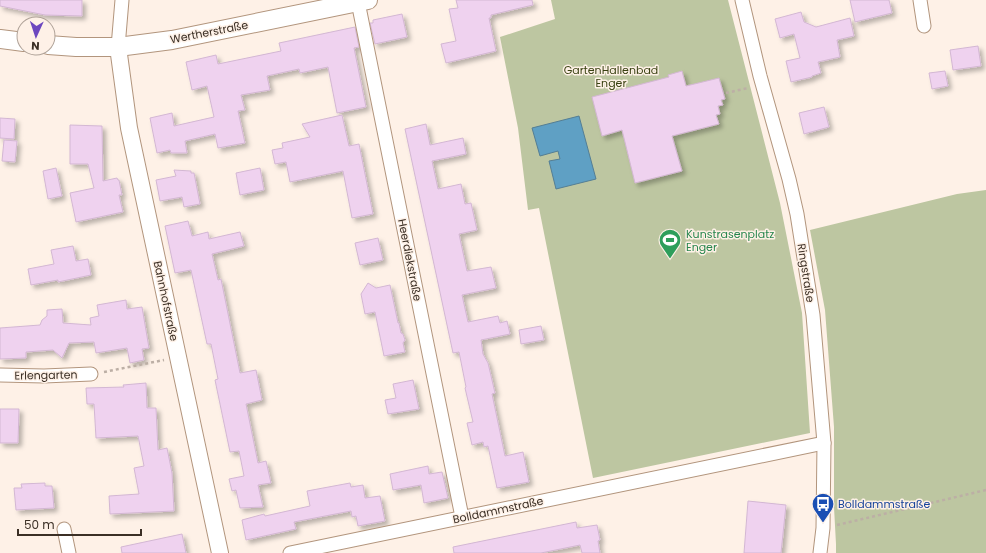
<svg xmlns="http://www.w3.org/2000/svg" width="986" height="553" font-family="Poppins,sans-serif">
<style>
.green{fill:#bdc6a1}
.water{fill:#5fa0c4;stroke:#547e94}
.building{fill:#efd2ef;stroke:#d3b7d3;filter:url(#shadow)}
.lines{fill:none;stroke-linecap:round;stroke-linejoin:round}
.minor-casing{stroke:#b2957d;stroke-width:15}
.tertiary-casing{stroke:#b2957d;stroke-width:18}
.secondary-casing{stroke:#b2957d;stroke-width:20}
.path{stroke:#bcafa5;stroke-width:2.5;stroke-dasharray:3 3;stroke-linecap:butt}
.minor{stroke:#fff;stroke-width:13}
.tertiary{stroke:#fff;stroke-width:16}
.secondary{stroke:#fff;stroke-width:18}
.labels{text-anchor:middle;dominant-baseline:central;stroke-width:3;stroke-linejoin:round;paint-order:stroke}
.street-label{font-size:11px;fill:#3b2f25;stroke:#fef1e7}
.park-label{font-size:11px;fill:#394111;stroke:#fef1e7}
.leisure-label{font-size:11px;fill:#27864d;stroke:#fef1e7;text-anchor:start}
.transit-label{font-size:11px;fill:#164399;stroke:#fef1e7;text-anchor:start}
</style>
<defs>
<filter id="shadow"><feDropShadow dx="3.5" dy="3.5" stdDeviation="2" flood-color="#0004"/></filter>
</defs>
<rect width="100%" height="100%" fill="#fef1e7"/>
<g class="green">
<polygon points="551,0 728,0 780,203 802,313 810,433 593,478 539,208 528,210 518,128 500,37 555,19"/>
<polygon points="986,190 986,553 836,553 836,544 834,507 834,427 825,310 810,230 957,194"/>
</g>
<polygon class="water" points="579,116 596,179 556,189 549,161 560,159 558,151 540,156 532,128"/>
<g class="building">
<polygon points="0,0 82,0 82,16 45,15 0,6"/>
<polygon points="456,0 532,0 533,5 491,15 491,18 489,18 496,51 446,63 441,44 456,41 449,9 458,8"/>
<polygon points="850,0 889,0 892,13 855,22"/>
<polygon points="801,12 804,22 816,27 850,18 854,36 837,40 840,57 818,62 821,73 812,76 812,77 791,82 786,61 800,58 794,34 780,38 775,19"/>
<polygon points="402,14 407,37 375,44 370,23 373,23 373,20"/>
<polygon points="355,27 359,47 354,48 366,107 337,113 328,67 300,73 299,69 267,76 270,90 241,95 245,110 238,111 245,143 218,148 215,134 185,141 187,153 171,153 170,150 157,153 150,118 172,113 174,126 214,117 207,86 192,90 186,62 216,55 218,64 281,51 279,43"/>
<polygon points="978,46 981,66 953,70 950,50"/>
<polygon points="682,71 686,86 719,78 725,99 721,100 723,105 718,106 720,114 716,115 719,124 672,136 682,171 635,183 622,130 602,136 592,97 669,77 668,75"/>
<polygon points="945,71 948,86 932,89 929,73"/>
<polygon points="824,107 829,127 804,134 799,113"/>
<polygon points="342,115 349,146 359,144 373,214 352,218 343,171 290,182 286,162 275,164 272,150 283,148 282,143 310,137 302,124"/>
<polygon points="0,118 15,119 14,139 0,138"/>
<polygon points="426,124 430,145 463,138 466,154 432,161 438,189 461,184 465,204 471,203 477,230 459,234 467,271 491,267 496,288 462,295 468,322 498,316 500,323 507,321 510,334 481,340 483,354 488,363 495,393 492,394 505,456 523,452 529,482 497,488 488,446 484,447 483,442 472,445 467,423 473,422 465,388 466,387 459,352 453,353 405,129"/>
<polygon points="70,125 102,126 103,181 117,178 118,180 119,180 122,195 119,195 123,212 76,222 70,193 94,188 88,164 70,164"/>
<polygon points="4,140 17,141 15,162 2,161"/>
<polygon points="56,168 62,196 48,199 43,171"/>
<polygon points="260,168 264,190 240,195 236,173"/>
<polygon points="174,170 191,171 191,173 194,173 200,204 184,207 182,197 160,201 156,180 176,176"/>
<polygon points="188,221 192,236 208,232 209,239 240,232 244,246 212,254 218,280 221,279 240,373 256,370 262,400 246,404 258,463 266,461 271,483 258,485 263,507 240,508 236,490 232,491 229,479 244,476 239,451 230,452 215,380 218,379 211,344 207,344 191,270 175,273 165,226"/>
<polygon points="378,238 383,260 360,265 355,243"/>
<polygon points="73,246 76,261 88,259 91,275 58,282 58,280 31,285 28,269 54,264 51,250"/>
<polygon points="368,283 376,288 390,285 398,323 399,323 401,333 403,334 405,340 403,343 405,352 384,356 375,312 365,314 361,294"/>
<polygon points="126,300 127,309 142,307 149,348 142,349 144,360 130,363 127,348 96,353 94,342 69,343 62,358 53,350 26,352 26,358 0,359 0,328 40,325 42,320 47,316 47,310 62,309 63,323 91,325 90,318 99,316 97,305"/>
<polygon points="541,326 544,340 521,344 519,330"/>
<polygon points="413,380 419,409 388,414 385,400 396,398 393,384"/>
<polygon points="146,383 147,408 156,408 158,450 167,448 172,473 174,511 110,514 109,496 139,494 134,468 144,466 138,436 96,438 94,404 87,404 86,388 124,387 123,385"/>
<polygon points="0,409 19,409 18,443 0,443"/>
<polygon points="428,466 429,474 442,472 448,498 424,503 421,485 393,490 390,474"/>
<polygon points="45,483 45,486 52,486 54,508 16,510 14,488 22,488 21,484"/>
<polygon points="350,483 351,487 363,485 365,498 380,496 385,521 358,526 356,516 352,517 351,511 294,522 296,529 246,540 242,520 264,514 265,516 310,506 307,491"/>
<polygon points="748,501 786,505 781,553 744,553"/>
<polygon points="576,522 577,528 597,525 600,540 598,541 600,553 582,553 580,545 541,553 454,553 453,547"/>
<polygon points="182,534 186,553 122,553 121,547"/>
</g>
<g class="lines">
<g class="minor-casing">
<g id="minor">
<polyline points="742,0 760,76 789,179 797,214 813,315 824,443 823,528 820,553"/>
<polyline points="920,0 924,26"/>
<polyline points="358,2 462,517"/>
<polyline points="118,47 122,0"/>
<polyline points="0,375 44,376 91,374"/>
<polyline points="64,529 69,553"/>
<polyline points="290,553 824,443"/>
</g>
</g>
<g class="tertiary-casing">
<polyline id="tertiary" points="118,47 129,128 220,553"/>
</g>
<g class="secondary-casing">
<g id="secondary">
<polyline points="0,39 24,42"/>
<polyline points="48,45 76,47 118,47 172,40 368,0"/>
</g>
</g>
<g class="path">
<polyline points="726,93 748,88"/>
<polyline points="104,372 164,360"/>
<polyline points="837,525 986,490"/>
</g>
<use href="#minor" class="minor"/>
<use href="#tertiary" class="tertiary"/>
<use href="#secondary" class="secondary"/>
</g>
<defs>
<g id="stadium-pin" transform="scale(1.15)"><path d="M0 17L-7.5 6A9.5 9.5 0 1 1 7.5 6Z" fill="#2e9e5b" stroke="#fef1e7"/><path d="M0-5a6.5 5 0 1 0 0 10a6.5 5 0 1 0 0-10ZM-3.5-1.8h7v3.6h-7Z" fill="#fff"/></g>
<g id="bus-pin" transform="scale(1.15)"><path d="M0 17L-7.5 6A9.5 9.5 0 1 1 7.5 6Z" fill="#1a4fb4" stroke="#fef1e7"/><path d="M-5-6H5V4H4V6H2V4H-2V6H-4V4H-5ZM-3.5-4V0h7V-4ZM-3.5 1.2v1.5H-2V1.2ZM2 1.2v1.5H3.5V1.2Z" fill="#fff"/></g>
</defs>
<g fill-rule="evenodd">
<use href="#stadium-pin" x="670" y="240"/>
<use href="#bus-pin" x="823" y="504"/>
</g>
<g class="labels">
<g class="street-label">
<text transform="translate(209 32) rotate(-11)">Wertherstraße</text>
<text transform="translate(410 260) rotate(79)">Heerdiekstraße</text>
<text transform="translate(806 273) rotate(81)">Ringstraße</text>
<text transform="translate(166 301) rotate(78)">Bahnhofstraße</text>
<text transform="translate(46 375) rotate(-1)">Erlengarten</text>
<text transform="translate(498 510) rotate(-12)">Bolldammstraße</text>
</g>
<g class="park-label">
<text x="611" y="70">GartenHallenbad<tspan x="611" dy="13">Enger</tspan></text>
</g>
<g class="leisure-label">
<text x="686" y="234">Kunstrasenplatz<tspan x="686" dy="13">Enger</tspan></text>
</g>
<g class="transit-label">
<text x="838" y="504">Bolldammstraße</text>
</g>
</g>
<g transform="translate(36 36) rotate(183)"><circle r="19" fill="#fef1e7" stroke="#b0a399"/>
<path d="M0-3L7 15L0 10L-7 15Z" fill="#6c47bf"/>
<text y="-6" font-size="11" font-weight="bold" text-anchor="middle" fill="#3b2f25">N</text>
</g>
<path d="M18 529v6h123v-6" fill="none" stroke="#3b2f25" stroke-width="2"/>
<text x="24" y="529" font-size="12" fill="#3b2f25" stroke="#fef1e7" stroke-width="3" paint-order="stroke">50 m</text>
</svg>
